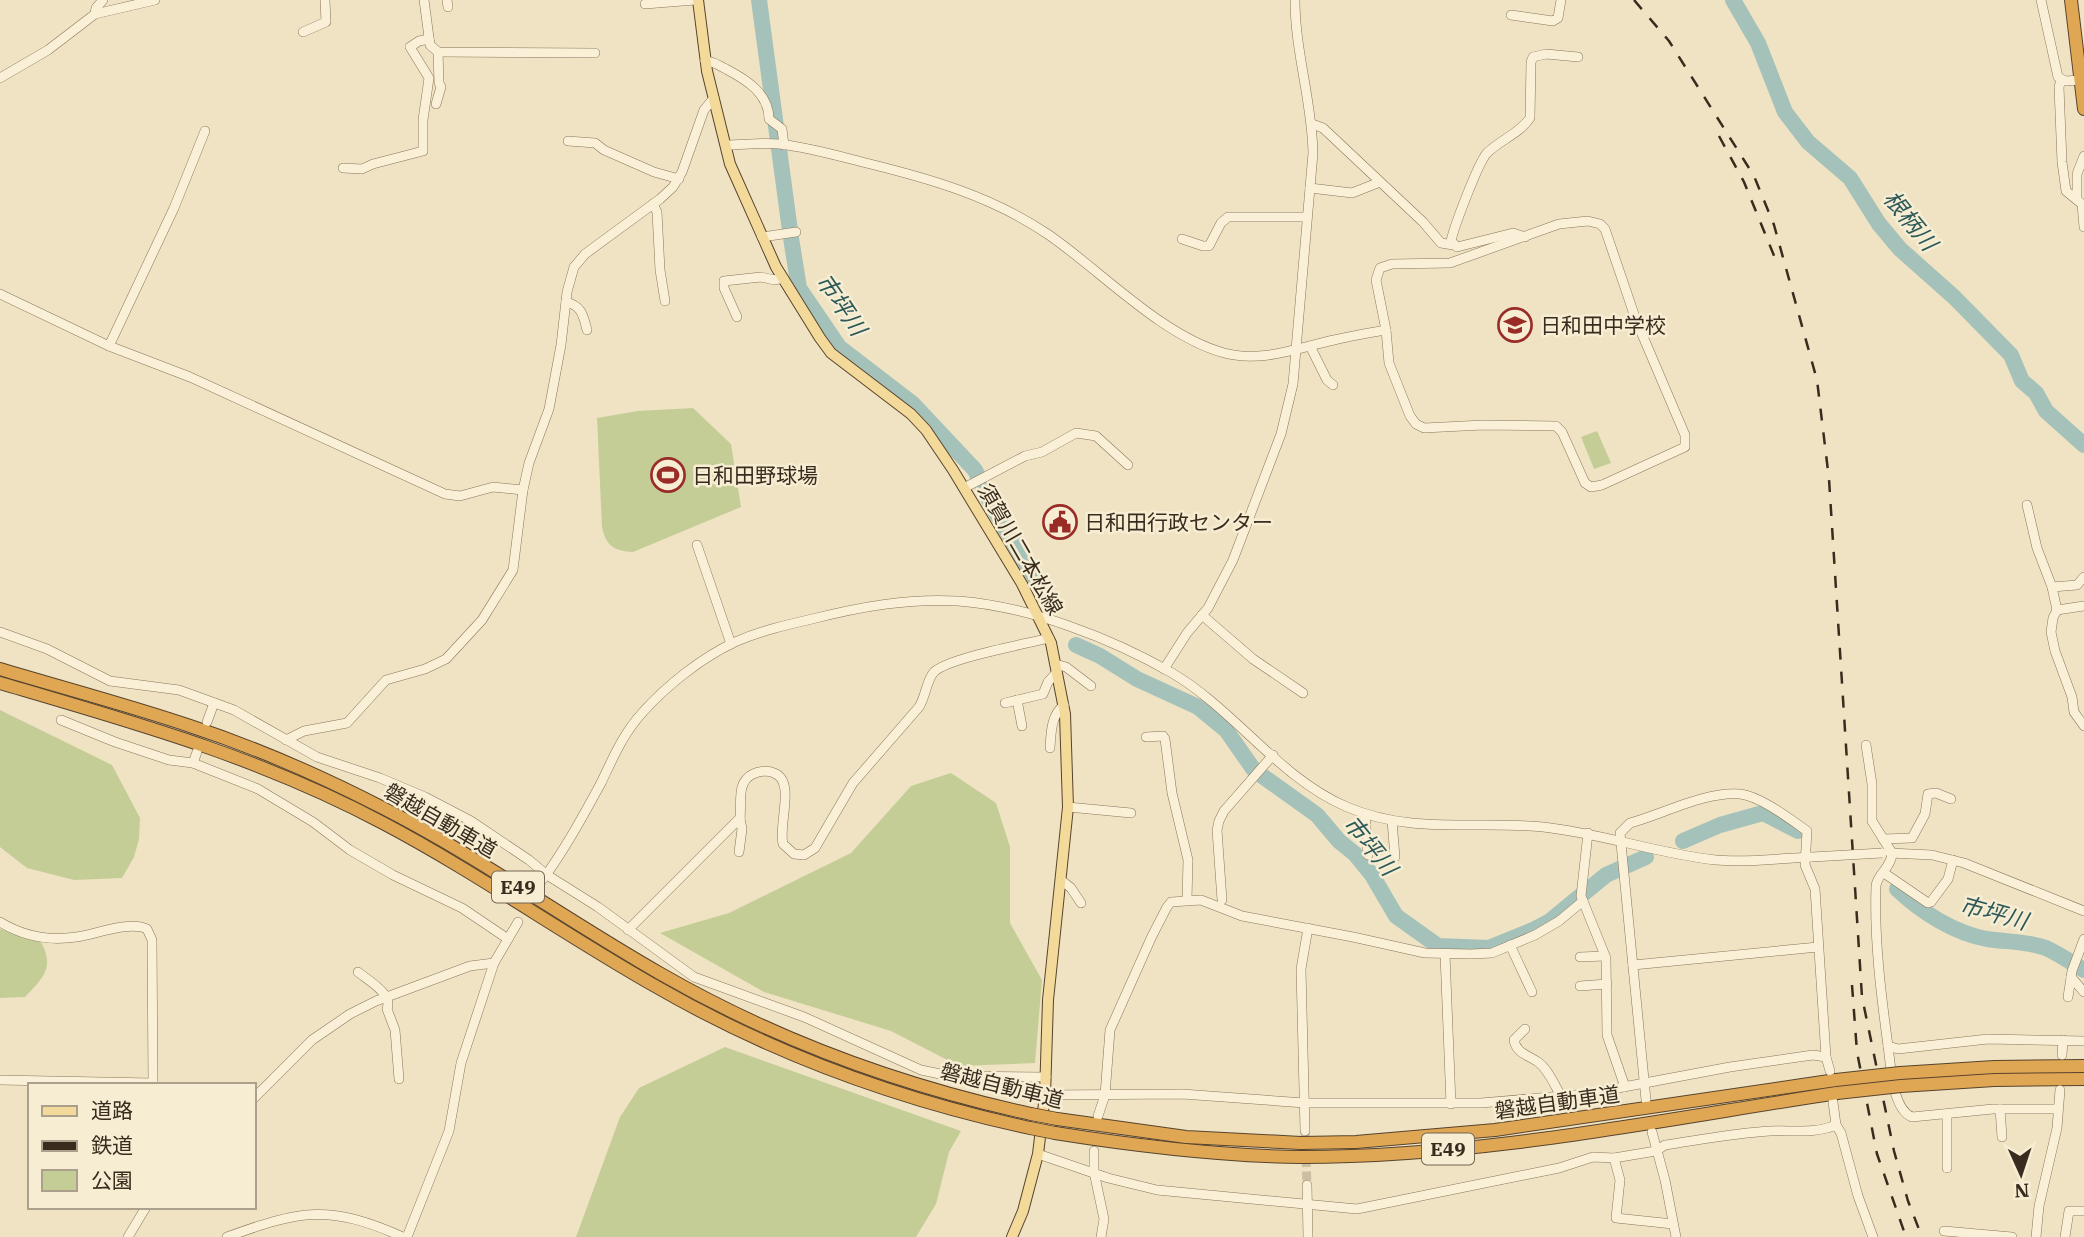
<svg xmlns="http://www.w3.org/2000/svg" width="2084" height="1237" font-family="'IBM Plex Serif','Noto Sans JP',serif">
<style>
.green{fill:#c5cd97}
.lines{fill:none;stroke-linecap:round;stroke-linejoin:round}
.river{stroke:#a5c2ba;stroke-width:16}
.minor-tunnel{stroke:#cbbea2;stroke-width:9;stroke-dasharray:9 4.5;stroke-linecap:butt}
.minor-casing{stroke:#8a755a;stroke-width:10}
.major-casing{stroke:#57432e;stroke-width:12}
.highway-casing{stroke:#57432e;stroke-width:14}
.minor{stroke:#f9f0d7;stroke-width:9}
.major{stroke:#f3da9b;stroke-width:10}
.highway{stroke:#dfa753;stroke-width:12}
.rail{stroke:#392c1e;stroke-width:2.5;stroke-dasharray:12 12;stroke-linecap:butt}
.minor-bridge-casing{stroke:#8a755a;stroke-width:10;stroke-linecap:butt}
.highway-bridge-casing{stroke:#57432e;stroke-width:14;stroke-linecap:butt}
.minor-bridge{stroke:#f9f0d7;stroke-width:9}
.highway-bridge{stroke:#dfa753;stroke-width:12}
.labels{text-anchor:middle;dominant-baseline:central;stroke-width:5;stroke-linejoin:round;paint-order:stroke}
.shield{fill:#f6edd3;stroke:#726654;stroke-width:2}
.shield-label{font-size:19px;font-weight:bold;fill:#392c1e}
.poi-label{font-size:21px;fill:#392c1e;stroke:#f6edd3;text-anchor:start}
.street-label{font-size:21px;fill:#392c1e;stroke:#f6edd3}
.water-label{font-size:23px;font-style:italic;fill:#2d5958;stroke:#f6edd3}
</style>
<rect width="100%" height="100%" fill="#efe3c3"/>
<g class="green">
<path d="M693,408L731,444L741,507L633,552C614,551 606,546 602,527L597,418L638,411Z"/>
<polygon points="1597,431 1611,463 1594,469 1581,437"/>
<polygon points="0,710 112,765 140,818 139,839 134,857 122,878 74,880 27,868 0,847"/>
<polygon points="951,773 996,803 1010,847 1010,923 1042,980 1035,1063 959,1066 891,1031 764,992 660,933 729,913 851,853 911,786"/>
<path d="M0,929L41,942C55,968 43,978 25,997L0,998Z"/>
<polygon points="725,1047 961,1131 949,1152 936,1204 916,1237 576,1237 620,1117 639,1088"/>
</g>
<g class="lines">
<g class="river">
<polyline points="759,0 791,238 799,288 839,347 912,403 975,470 993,508 1049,602"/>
<polyline points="1733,0 1758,43 1785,112 1808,142 1850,178 1879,224 1900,249 1954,297 2011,355 2022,381 2036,393 2046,411 2084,445"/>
<polyline points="1076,645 1100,656 1137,679 1198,707 1226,730 1254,770 1317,815 1339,841 1355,854 1372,875 1396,916 1438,946 1489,948 1533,930 1550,921 1606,875 1646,857"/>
<polyline points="1683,841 1720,825 1763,813 1798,831"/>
<path d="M1897,889C1921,912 1954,933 1987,939C2006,942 2027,941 2046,948C2059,954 2072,963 2084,970"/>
</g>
<polyline class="minor-tunnel" points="1305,1131 1307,1185"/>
<g class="minor-casing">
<g id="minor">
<polyline points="424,0 430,45 438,52 595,53"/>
<polyline points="447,0 448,7"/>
<polyline points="2041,0 2058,77 2065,81 2081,80"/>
<polyline points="645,4 695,0"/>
<polyline points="95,14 96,8 103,0"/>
<polyline points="1511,15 1553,21 1558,18 1561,0"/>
<polyline points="303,32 326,22 325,0"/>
<path d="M705,61C714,61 719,66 726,69C747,80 769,94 769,119L782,129L784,145"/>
<polyline points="0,78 48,50 95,14 155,0"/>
<polyline points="2061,80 2059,87 2062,162 2066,191 2082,204 2084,227"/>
<polyline points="436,104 441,87 439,83 438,52"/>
<polyline points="1312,124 1323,128 1423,222 1441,243 1453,245"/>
<polyline points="568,141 595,143 604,150 654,172 679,179"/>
<path d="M726,145C743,145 762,142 779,144C807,147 835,155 862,162C928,178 992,196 1049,235C1101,271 1162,336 1224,353C1262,363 1297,348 1334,340C1351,336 1369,333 1386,330"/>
<polyline points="343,168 362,169 373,164 423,151 423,120 429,78 410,47 419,41 429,39"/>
<polyline points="1310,188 1352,193 1380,182"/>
<polyline points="2077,199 2077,174 2084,156"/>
<polyline points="653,204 657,212 660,270 665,301"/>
<polygon points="1588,221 1600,224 1605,229 1636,320 1685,435 1685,447 1602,485 1591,487 1585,483 1562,432 1556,426 1483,425 1424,428 1416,424 1410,416 1389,363 1386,330 1376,280 1380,268 1392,264 1450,263 1559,224"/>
<polyline points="762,237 796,232"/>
<path d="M1525,237L1513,233L1457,247L1451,241C1454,227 1478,163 1487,153C1500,140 1519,134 1530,118L1531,62L1533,57L1546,54L1578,57"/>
<polyline points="1182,239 1203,246 1209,246 1221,223 1228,217 1307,217"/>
<polyline points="0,294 109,346 190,377 445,494 460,496 493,487 523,490"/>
<path d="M566,302C582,306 583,315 587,330"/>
<polyline points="737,317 724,288 724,281 761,277 774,280 783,278"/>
<polyline points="109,346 174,208 205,131"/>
<polyline points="1310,346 1327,380 1333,385"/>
<polyline points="964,488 1025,456 1042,452 1076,433 1096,436 1128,465"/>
<polyline points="2027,505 2037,548 2052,587 2057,610 2053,618 2051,632 2055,651 2072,697 2074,712 2084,726"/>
<polyline points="697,545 731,644"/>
<polyline points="2052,587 2077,585 2084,577"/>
<polyline points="2057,610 2084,606"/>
<polyline points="1202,615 1253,659 1303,693"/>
<polyline points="0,632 47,649 110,681 179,690 234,710 317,757 380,778 425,797 471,821 529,860 547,875 598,907 694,977 804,1017 921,1070 950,1076 1046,1077"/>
<polyline points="1055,664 1066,667 1091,686"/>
<path d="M1164,669L1187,633L1208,608L1233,560L1281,434L1293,384L1313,153C1312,101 1295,52 1295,0"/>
<polyline points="1017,700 1022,726"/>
<polyline points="1005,703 1043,694 1048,682 1057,672"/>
<polyline points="61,720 115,742 169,760 193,763 258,789 313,822 350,850 393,875 462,908 508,939"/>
<polyline points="207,722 214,703"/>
<polyline points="1146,737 1163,736 1165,739 1172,793 1188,860 1187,900"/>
<polyline points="286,740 304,731 347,723 386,680 425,669 446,659 482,620 513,570 523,490 529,463 549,409 561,345 567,292 574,267 585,254 660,199 673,187 682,172 704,110 714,98"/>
<path d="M1866,745L1872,784V821L1892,853C1892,867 1877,874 1876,886C1874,939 1881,994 1888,1046"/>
<path d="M1050,748C1051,733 1051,715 1064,705"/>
<polyline points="193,763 197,752"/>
<polyline points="1068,807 1131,813"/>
<polyline points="1365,814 1368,855"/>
<polyline points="1392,821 1395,857"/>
<polyline points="1588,833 1581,896 1606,958 1607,1035 1625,1087"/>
<polyline points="1883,839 1912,838 1925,814 1928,794 1936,793 1951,799"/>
<polyline points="739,852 742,829 740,818"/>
<polyline points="1890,853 1932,855 1964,863 2084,911"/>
<polyline points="1884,873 1928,903 1931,902 1948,879 1953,860"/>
<polyline points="1061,880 1071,888 1081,903"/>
<path d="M540,883C563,853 583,816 601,783C613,758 623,734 642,713C666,686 701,658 735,642C760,631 786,625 812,619C860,607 908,598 958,601C1028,606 1111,638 1172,673C1235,710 1279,778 1347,807C1413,835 1475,820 1543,827C1601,833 1658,854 1716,860C1747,863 1781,858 1812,857"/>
<polyline points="1222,900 1217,830 1219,821 1224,811 1273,755"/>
<path d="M0,922C23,936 49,941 76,937C94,935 130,920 147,929L152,940L153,1083"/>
<path d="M628,930L740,818C742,803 736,782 753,774C759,771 768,770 774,773C796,781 778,824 783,844L794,854L804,855L815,848L853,783L919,707C926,696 926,681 934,672C948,658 1026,644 1049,638"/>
<polyline points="1510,945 1532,992"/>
<polyline points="1445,954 1451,1104"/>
<polyline points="1580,957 1605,956"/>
<polyline points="1633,965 1818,947"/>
<path d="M358,972C369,981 393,994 387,1009L395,1030L399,1079"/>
<polyline points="2071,977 2084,992"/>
<polyline points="1580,986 1607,984"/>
<polyline points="2068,997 2072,971 2084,939"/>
<path d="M1525,1029L1514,1040C1516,1053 1528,1055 1538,1062C1548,1069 1555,1086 1561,1096"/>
<polyline points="2062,1055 2063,1040"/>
<polyline points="0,1080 153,1083 153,1085"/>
<polyline points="1045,1095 1182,1094 1305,1103 1481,1103 1586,1094 1730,1067 1813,1055 1826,1057 1830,1071"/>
<polyline points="254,1098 312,1040 350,1014 376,1001 470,966 494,963"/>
<path d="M1646,1100L1620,833L1630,823C1663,814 1706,791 1740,794C1760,796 1790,819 1807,831L1805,865L1815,889L1826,1057"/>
<polyline points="2000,1109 2002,1137"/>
<path d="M2057,1109H1993L1912,1117C1892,1109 1891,1066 1888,1046L1898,1049L1988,1039L2084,1041"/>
<polyline points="1947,1114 1947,1168"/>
<polyline points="1098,1116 1105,1095 1110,1030 1152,936 1167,907 1171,902 1201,900 1242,916 1353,937 1425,953 1471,954 1492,953 1535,935 1559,921 1583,901"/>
<polyline points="1836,1125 1841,1133 1858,1196 1873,1237"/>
<polyline points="1305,1131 1301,969 1308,928"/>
<polyline points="1652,1132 1665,1180 1676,1237"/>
<polyline points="1094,1151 1094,1172 1104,1219 1101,1237"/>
<path d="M1038,1154L1108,1178L1157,1190L1357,1209L1559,1168L1593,1157L1614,1158L1656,1151L1665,1145C1699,1140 1735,1133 1770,1131C1792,1130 1815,1134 1836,1125L1833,1102"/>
<polyline points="1614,1158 1620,1180 1616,1218 1673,1224"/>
<polyline points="1307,1185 1308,1237"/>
<polyline points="1944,1231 2012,1237"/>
<polyline points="128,1237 146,1207"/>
<path d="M227,1237C301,1210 329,1204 403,1237"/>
<polyline points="407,1237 449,1131 461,1063 494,963 518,922"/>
<polyline points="2036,1237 2039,1206 2057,1128 2060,1090"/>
<polyline points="2065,1237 2069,1211 2084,1211"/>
</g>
</g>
<g class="major-casing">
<polyline id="major" points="698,0 707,71 730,164 776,267 820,338 831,353 911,414 926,430 953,470 1022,584 1051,643 1065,714 1068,807 1048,1000 1045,1095 1038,1154 1023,1211 1012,1237"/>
</g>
<g class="highway-casing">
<g id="highway">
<polyline points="2071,0 2084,109"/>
<path d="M0,669C63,688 128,705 190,726C257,748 321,776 383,808C479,857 568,921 661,974C776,1040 902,1086 1031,1114"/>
<path d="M0,683C133,722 259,757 383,823C476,872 563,934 655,986C771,1053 900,1100 1030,1128"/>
<polyline points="1900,1073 1994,1067 2084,1066"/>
<polyline points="1901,1086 1994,1080 2084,1079"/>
<polyline points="1057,1119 1186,1137 1301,1143 1356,1142 1495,1130 1836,1080"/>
<path d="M1055,1133C1137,1146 1219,1156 1302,1157C1482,1157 1660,1120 1837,1093"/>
</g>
</g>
<use href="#minor" class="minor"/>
<use href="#major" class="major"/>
<use href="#highway" class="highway"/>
<g class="rail">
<polyline points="1634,0 1669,41 1754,176 1774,225 1817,380 1829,479 1862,997 1894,1151 1908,1201 1922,1237"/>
<polyline points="1719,136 1744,182 1777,263"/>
<polyline points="1852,985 1857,1052 1877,1154 1906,1237"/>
</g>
<g class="minor-bridge-casing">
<polyline id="minor-bridge" points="1812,857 1882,853"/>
</g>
<g class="highway-bridge-casing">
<g id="highway-bridge">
<polyline points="1836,1080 1900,1073"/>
<polyline points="1837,1093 1901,1086"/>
<polyline points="1031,1114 1057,1119"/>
<polyline points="1030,1128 1055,1133"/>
</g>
</g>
<use href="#minor-bridge" class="minor-bridge"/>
<use href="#highway-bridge" class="highway-bridge"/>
</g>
<defs>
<g id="school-ring" transform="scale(1.75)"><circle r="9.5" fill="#f6edd3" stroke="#9a2c28" stroke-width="1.5"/><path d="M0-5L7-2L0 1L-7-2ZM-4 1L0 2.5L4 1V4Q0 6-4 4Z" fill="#9a2c28"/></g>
<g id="stadium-ring" transform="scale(1.75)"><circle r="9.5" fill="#f6edd3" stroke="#9a2c28" stroke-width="1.5"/><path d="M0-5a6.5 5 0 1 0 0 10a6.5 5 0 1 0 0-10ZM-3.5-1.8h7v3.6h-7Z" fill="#9a2c28"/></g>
<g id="civic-ring" transform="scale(1.75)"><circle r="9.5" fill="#f6edd3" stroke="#9a2c28" stroke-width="1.5"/><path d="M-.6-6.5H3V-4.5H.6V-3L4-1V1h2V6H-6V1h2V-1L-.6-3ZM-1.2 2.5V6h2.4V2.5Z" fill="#9a2c28"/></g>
</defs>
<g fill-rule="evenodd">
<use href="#school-ring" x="1515" y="325"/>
<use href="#stadium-ring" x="668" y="475"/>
<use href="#civic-ring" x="1060" y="522"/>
</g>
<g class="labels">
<g class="shield">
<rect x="492" y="871.5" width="52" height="31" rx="5"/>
<rect x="1422" y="1133.5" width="52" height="31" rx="5"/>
</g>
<g class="shield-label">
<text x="518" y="887">E49</text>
<text x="1448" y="1149">E49</text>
</g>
<g class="poi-label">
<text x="1540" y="325">日和田中学校</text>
<text x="692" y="475">日和田野球場</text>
<text x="1084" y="522">日和田行政センター</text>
</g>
<g class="street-label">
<text transform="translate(1021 549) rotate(60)">須賀川二本松線</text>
<text transform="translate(441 820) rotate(30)">磐越自動車道</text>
<text transform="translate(1002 1085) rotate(14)">磐越自動車道</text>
<text transform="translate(1557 1102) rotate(-8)">磐越自動車道</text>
</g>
<g class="water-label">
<text transform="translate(1911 220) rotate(51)">根柄川</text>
<text transform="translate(842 304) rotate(56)">市坪川</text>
<text transform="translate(1371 845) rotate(51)">市坪川</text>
<text transform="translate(1994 912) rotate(15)">市坪川</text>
</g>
</g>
<rect x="28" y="1083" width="228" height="126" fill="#f6edd3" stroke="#aaa08b" stroke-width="2"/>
<rect x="42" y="1106" width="35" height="10" fill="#f3da9b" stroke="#aaa08b" stroke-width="2"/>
<text x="91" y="1118" font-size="21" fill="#392c1e">道路</text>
<rect x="42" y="1141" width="35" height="10" fill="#392c1e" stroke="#aaa08b" stroke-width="2"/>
<text x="91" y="1153" font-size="21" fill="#392c1e">鉄道</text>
<rect x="42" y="1170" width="35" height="21" fill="#c5cd97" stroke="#aaa08b" stroke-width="2"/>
<text x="91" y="1188" font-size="21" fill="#392c1e">公園</text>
<g transform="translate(2021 1174) rotate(177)" stroke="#f6edd3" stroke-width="5" paint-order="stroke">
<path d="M0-5L12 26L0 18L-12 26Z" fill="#392c1e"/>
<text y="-10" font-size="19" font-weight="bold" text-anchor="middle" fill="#392c1e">N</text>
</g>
</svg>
